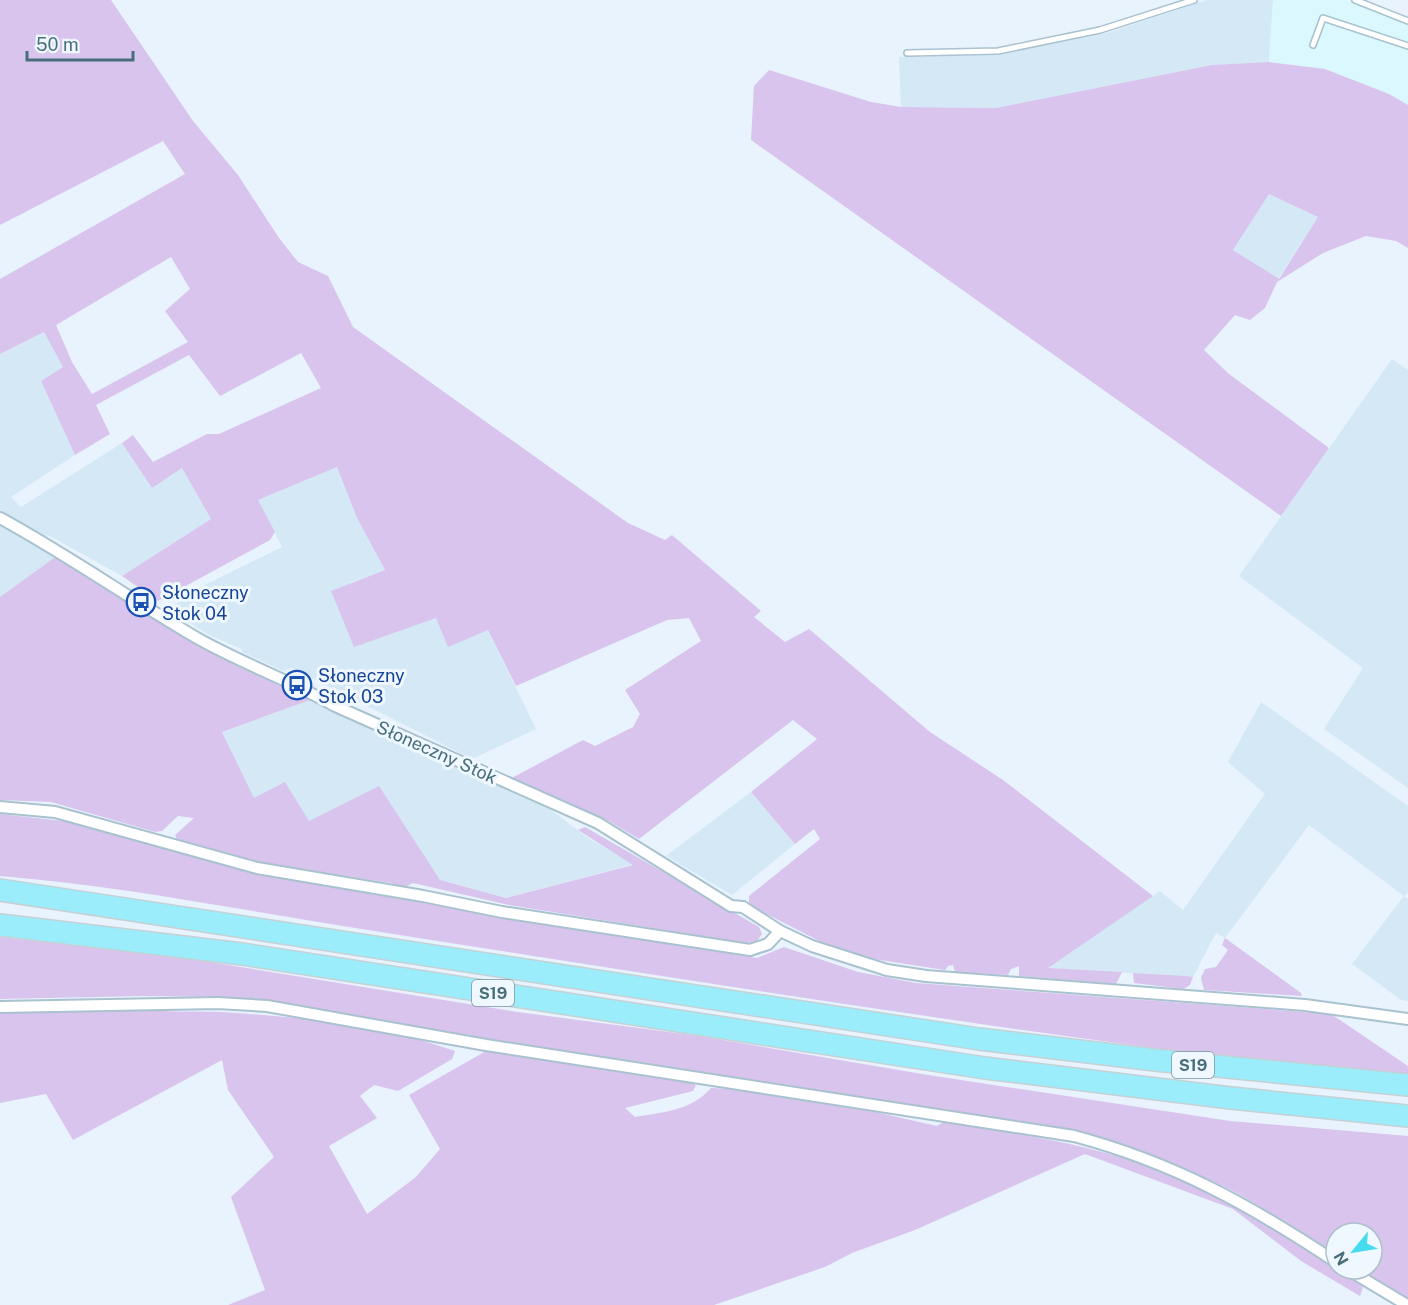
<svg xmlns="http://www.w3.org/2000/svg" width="1408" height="1305" font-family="'Public Sans',sans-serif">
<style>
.residential{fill:#d5e8f6}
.commercial{fill:#dbf8ff}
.green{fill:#d8c4ed;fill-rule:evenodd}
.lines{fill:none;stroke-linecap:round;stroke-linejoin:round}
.service-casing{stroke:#a9c2cf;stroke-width:8}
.minor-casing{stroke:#a9c2cf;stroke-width:14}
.motorway-casing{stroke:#c5d1d4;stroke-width:24}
.service{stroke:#fff;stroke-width:5}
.minor{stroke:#fff;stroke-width:10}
.motorway{stroke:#9bedfb;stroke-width:21}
.labels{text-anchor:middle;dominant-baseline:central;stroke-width:6;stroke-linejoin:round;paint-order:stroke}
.shield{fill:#eff7ff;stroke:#7b97a2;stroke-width:1.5}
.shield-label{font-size:16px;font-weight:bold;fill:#496e7a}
.transit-label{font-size:18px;fill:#164399;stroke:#eff7ff;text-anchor:start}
.street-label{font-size:18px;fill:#496e7a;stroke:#eff7ff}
</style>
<rect width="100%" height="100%" fill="#e8f3fe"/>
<g class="residential">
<polygon points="1207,0 1273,0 1269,62 1212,65 996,108 901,107 899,57 999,55 1107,33"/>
<polygon points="1269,194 1318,217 1278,279 1233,250"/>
<polygon points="44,332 63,367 41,381 75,455 11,497 21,507 122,443 152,488 182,468 211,519 122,576 48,535 43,539 0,515 0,354"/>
<polygon points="1392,359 1408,370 1408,788 1324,729 1363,668 1239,576"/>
<polygon points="337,467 357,518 385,570 349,583 437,618 488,630 536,729 472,759 292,668 283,671 242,652 242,649 209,635 168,609 205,585 282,547 258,500"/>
<polygon points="0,522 58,555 0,597"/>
<polygon points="310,700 540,802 588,838 634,864 506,898 440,880 418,850 309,821 254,799 222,732"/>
<polygon points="1261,702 1408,806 1408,892 1404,896 1408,899 1408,1001 1401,1000 1352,964 1404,896 1309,825 1225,938 1216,933 1193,977 1047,968 1160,891 1183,910 1265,794 1228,762"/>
<polygon points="751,792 795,844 732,895 666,856"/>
</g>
<polygon class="commercial" points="1273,0 1347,0 1408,25 1408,105 1389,94 1325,69 1269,62"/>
<g class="green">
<path d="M0,0H111L193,121L238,175L279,238L298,262L328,276L353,327L628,523L665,540L672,535L761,611L754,617L785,642L809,629L930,732L1003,780L1153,896L1048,968L1122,972L1116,984L1019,976V966L1011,969L1008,975L955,972L953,965L948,966L945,970L880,960L833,948L749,905V896L820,839L814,829L795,844L751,792L817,739L793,720L639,839L607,820L510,779L583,740L595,746L633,727L640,714L625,690L701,641L689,618L667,620L516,686L488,630L448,647L436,618L354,647L331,591L385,570L357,518L337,467L258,500L275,532L270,540L158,601L122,576L211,519L182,468L152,488L122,443L133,435L153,462L207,434H219L321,388L301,353L220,396L189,355L96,405L110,434L75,455L41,381L63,367L44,332L0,354V279L185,174L163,141L0,225ZM171,257L190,289L165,311L188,342L92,394L72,362L56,325Z"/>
<path d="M1269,62L1325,69L1389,94L1408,105V248L1396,241L1366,236L1323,253L1277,282L1265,308L1250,320L1235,315L1204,350L1229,374L1329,448L1281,516L751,140L754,86L769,70L871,102L901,107L996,108L1212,65ZM1269,194L1318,217L1279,279L1233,250Z"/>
<polygon points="58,555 233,664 310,700 222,732 254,798 285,782 309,821 379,786 440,880 506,898 633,865 578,830 585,827 759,927 762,934 757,941 745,943 509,905 413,883 403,888 391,883 254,862 177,839 175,835 194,818 178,816 162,831 155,832 51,802 0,800 0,597"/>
<path d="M0,814L72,822L248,871L513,919L757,958L784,947L858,972L916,983L1331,1014L1408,1066V1075C1251,1063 1096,1041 940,1018C749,990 558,960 368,930C245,911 124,886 0,876Z"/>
<path d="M0,937L179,957L518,1012L699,1036L922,1074L1230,1121L1408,1136V1299L1357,1269H1372V1233H1336V1256C1299,1233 1262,1205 1223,1186C1159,1155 1093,1135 1023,1123L486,1040L285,1004L221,997L144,996L0,999Z"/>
<polygon points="1225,938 1301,993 1302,996 1204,990 1201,978 1205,969 1216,967 1228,950 1222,945"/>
<polygon points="1133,973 1186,976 1193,977 1190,985 1183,989 1134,983"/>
<path d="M149,1010C178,1013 208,1010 237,1013C309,1018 387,1027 455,1051L452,1059L398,1091L374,1085L360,1096L377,1118L329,1146L367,1214L416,1177L440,1149L409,1095L486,1051L679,1078L696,1085L693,1091L625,1108L635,1117C663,1112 691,1111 711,1088L730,1089L875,1112L937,1126L944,1122C1046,1137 1141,1153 1233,1203C1278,1227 1321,1258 1363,1287L1360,1296L1301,1261L1233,1209L1085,1154L915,1230L852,1253L825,1267L714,1305H228L265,1290L231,1197L274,1157L228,1090L222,1060L73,1140L46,1094L0,1103V1012Z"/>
</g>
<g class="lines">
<g class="service-casing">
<g id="service">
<polyline points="1355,0 1408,21"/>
<polyline points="1313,45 1323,18 1408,46"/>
<polyline points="907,53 998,51 1100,30 1194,0"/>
</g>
</g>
<g class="minor-casing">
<g id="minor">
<path d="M0,518C68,555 130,599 197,638C241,663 289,680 333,705L598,823L731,906L743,907L780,931L812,946L887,970L926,976L1305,1005L1408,1019"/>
<polyline points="0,807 55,812 257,868 423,896 502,912 750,950 768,944 780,931"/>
<path d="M0,1007L218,1003L267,1006L486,1045L1074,1136C1175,1163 1250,1205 1336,1262"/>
<polyline points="1347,1269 1407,1305"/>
</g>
</g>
<g class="motorway-casing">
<g id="motorway">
<polyline points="0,890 979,1039 1155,1060 1408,1085"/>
<polyline points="0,925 242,954 985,1068 1231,1098 1408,1116"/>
</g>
</g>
<use href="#service" class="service"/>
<use href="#minor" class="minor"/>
<use href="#motorway" class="motorway"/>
</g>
<defs>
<g id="bus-ring" transform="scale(1.5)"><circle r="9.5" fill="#eff7ff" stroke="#1a4fb4" stroke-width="1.5"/><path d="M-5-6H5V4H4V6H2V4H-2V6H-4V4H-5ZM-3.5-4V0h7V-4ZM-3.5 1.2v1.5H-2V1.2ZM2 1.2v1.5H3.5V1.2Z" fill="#1a4fb4"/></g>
</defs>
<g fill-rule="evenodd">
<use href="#bus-ring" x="141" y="602"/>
<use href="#bus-ring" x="297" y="685"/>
</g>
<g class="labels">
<g class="shield">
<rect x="472" y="980" width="42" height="26" rx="4.5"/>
<rect x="1172" y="1052" width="42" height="26" rx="4.5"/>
</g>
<g class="shield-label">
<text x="493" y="993">S19</text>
<text x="1193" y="1065">S19</text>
</g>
<g class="transit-label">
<text x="162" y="592">Słoneczny<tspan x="162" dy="21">Stok 04</tspan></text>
<text x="318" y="675">Słoneczny<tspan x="318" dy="21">Stok 03</tspan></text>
</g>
<g class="street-label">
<text transform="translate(437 752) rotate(24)">Słoneczny Stok</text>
</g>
</g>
<g transform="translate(1354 1251) rotate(240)"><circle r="28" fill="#eff7ff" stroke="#adc0ca" stroke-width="1.5"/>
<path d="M0-4.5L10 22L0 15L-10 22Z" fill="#45dcef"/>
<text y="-9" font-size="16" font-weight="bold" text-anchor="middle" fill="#496e7a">N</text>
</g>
<path d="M27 51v9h106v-9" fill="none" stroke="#496e7a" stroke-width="3"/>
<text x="36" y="51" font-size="18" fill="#496e7a" stroke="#eff7ff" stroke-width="4.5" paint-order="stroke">50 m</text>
</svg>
